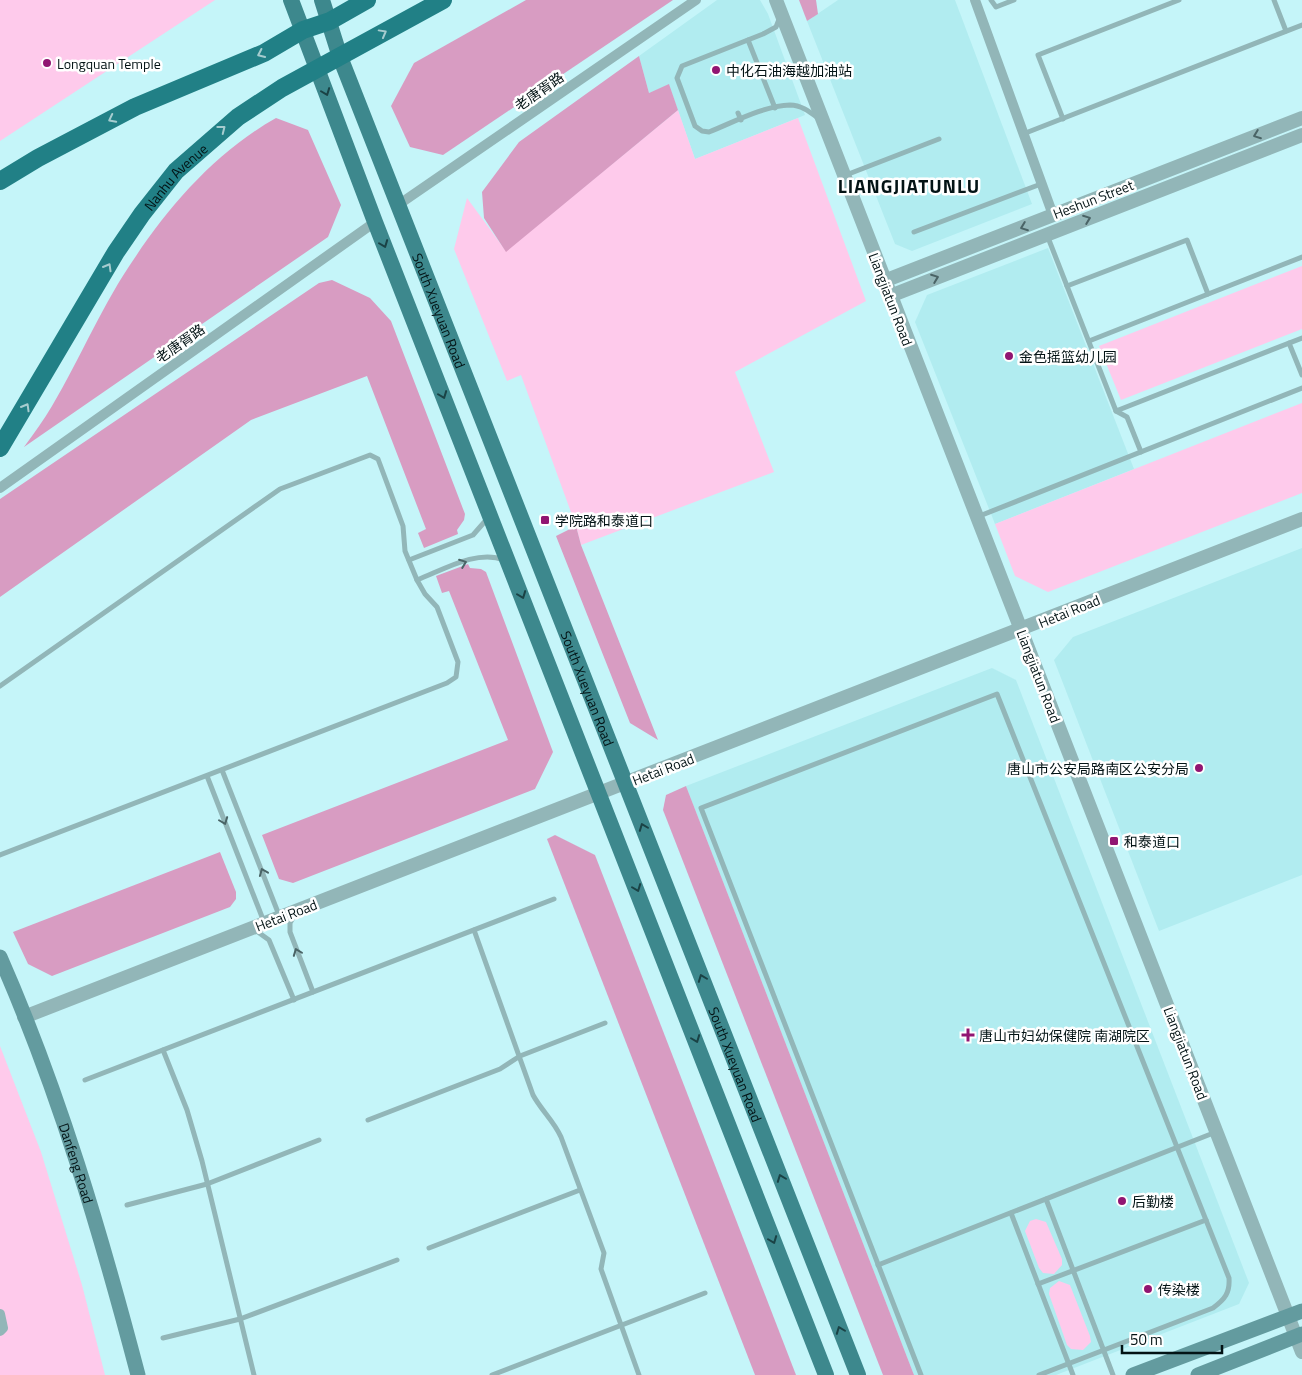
<svg xmlns="http://www.w3.org/2000/svg" width="1302" height="1375" font-family="'Titillium Web','Noto Sans SC',sans-serif">
<style>
.built{fill:#b1ecf0}
.green{fill:#fecaeb}
.forest{fill:#d89cc2}
.lines{fill:none;stroke-linecap:round;stroke-linejoin:round}
.service{stroke:#92b6b8;stroke-width:5}
.minor{stroke:#92b6b8;stroke-width:10}
.tertiary{stroke:#92b6b8;stroke-width:14}
.secondary{stroke:#639b9f;stroke-width:15}
.primary{stroke:#3d888d;stroke-width:16}
.trunk{stroke:#218086;stroke-width:18}
.oneway{stroke:#a6cccf}
.oneway2{stroke:#1a4245}
.oneway3{stroke:#4a6466}
.poi-dot{fill:#911572;stroke:#fff;stroke-width:2}
.labels{text-anchor:middle;dominant-baseline:central;stroke-width:5;stroke-linejoin:round;paint-order:stroke}
.poi-label{font-size:14px;fill:#031315;stroke:#fff;text-anchor:start}
.street-label{font-size:14px;fill:#031315;stroke:#fff}
.district-label{font-size:19px;font-weight:bold;letter-spacing:1px;fill:#031315;stroke:#fff}
</style>
<rect width="100%" height="100%" fill="#c5f5f9"/>
<g class="built">
<polygon points="717,0 760,0 768,14 805,115 695,159 669,85 649,93 639,56"/>
<polygon points="838,0 955,0 1032,204 912,251 895,244 807,21"/>
<polygon points="1048,248 1134,469 995,524 915,322 927,295"/>
<polygon points="1302,548 1302,875 1159,931 1054,660 1073,637"/>
<polygon points="992,668 1016,680 1249,1283 1239,1304 1056,1375 914,1375 686,786"/>
</g>
<g class="green">
<polygon points="0,0 215,0 0,141"/>
<polygon points="678,110 695,159 798,118 866,301 735,372 774,472 581,545 576,526 521,375 507,381 454,249 467,198 506,251"/>
<polygon points="1302,266 1302,329 1121,400 1099,346"/>
<polygon points="1302,403 1302,493 1048,592 1015,576 995,524"/>
<polygon points="0,1046 41,1152 82,1285 105,1375 0,1375"/>
<polygon points="1036,1219 1046,1222 1062,1259 1062,1265 1054,1274 1043,1273 1039,1268 1025,1231 1030,1221"/>
<polygon points="1059,1281 1070,1285 1090,1336 1091,1342 1083,1350 1071,1349 1067,1345 1049,1294 1050,1288"/>
</g>
<g class="forest">
<polygon points="526,0 673,0 443,155 410,147 391,106 414,63"/>
<polygon points="799,0 816,0 818,14 807,21"/>
<polygon points="639,56 649,93 669,84 678,110 506,252 484,218 482,192 519,142"/>
<path d="M276,118L308,130L341,205L328,237L24,447C34,433 44,420 52,406C81,357 103,303 136,256C172,202 219,150 276,118Z"/>
<polygon points="332,280 370,298 391,321 465,514 464,520 457,530 458,534 424,548 418,533 426,529 367,376 251,420 0,597 0,499 319,283"/>
<polygon points="576,526 581,545 658,740 630,723 556,536"/>
<polygon points="468,564 470,568 481,569 486,572 553,752 535,789 293,883 279,879 262,835 508,740 449,591 442,593 436,576"/>
<polygon points="686,786 914,1375 883,1375 663,810 666,795"/>
<polygon points="555,835 595,855 796,1375 755,1375 547,839"/>
<polygon points="220,852 236,892 236,899 230,907 52,976 28,964 13,932"/>
</g>
<g class="lines">
<g class="service">
<polyline points="991,0 996,7 1014,0"/>
<polyline points="1274,0 1286,31"/>
<path d="M780,17L776,27L763,34L682,66L677,78L695,126L702,131L709,132C734,122 763,106 790,105C801,105 810,112 818,118"/>
<polyline points="748,40 775,108"/>
<polyline points="738,113 741,120"/>
<polyline points="1063,119 1038,55 1179,0"/>
<polyline points="1023,134 1302,25"/>
<polyline points="846,175 939,139"/>
<polyline points="914,232 1041,184"/>
<polyline points="1047,235 1116,411 1302,338"/>
<polyline points="1067,286 1187,240 1208,294"/>
<polyline points="1089,341 1302,257"/>
<polyline points="1289,343 1302,375"/>
<polyline points="1116,411 1127,417 1141,452"/>
<polyline points="977,517 1302,388"/>
<polyline points="409,560 473,535 487,519"/>
<path d="M417,580C443,570 477,549 504,560"/>
<polyline points="0,686 280,489 370,455 378,459 403,526 405,551 417,580 425,594 437,607 458,662 456,677 447,683 0,855"/>
<polyline points="222,770 279,915"/>
<polyline points="207,776 264,922"/>
<polyline points="294,916 290,923 290,932 313,992"/>
<polyline points="255,930 269,940 294,1000"/>
<path d="M474,930L533,1095C541,1110 554,1121 561,1137L604,1253L601,1269L639,1375"/>
<polyline points="163,1050 187,1110 202,1161 254,1375"/>
<polyline points="85,1080 554,899"/>
<polyline points="368,1120 500,1069 520,1056 605,1023"/>
<polyline points="1046,1199 1113,1375"/>
<polyline points="127,1205 207,1184 319,1140"/>
<polyline points="1011,1213 1073,1375"/>
<polyline points="429,1248 580,1190"/>
<polyline points="878,1265 1216,1132"/>
<polyline points="1038,1284 1206,1220"/>
<polyline points="163,1338 240,1319 397,1260"/>
<polyline points="492,1375 705,1293"/>
<path d="M921,1375L701,808L997,694L1229,1278C1230,1293 1225,1299 1213,1308L1039,1375"/>
</g>
<g class="minor">
<polyline points="975,0 1053,215"/>
<polyline points="398,205 696,0"/>
<polyline points="0,488 375,222"/>
<polyline points="0,1314 3,1328 0,1331"/>
</g>
<g class="tertiary">
<polyline points="776,0 1302,1352"/>
<polyline points="884,281 1302,118"/>
<polyline points="890,296 1302,135"/>
<polyline points="24,1017 1302,519"/>
</g>
<g class="secondary">
<path id="s1" d="M0,957C59,1091 101,1234 138,1375"/>
<polyline points="1133,1375 1302,1311"/>
<polyline points="1198,1375 1302,1334"/>
</g>
<g class="primary">
<polyline points="291,0 375,222 826,1375"/>
<path id="s2" d="M322,0L340,57L858,1375"/>
</g>
<g class="trunk">
<polyline points="0,181 38,158 135,107 264,53 303,30 330,21 367,0"/>
<path id="s3" d="M0,448L116,252L142,214L176,171L238,117L282,88L443,0"/>
</g>
</g>
<defs><path id="oneway-chevron" d="M-2-3.5L2.5 0L-2 3.5" fill="none" stroke-width="1.6" stroke-linecap="round" stroke-linejoin="round" transform="scale(1.25)"/></defs>
<g class="oneway">
<use href="#oneway-chevron" transform="translate(383 33) rotate(-29)"/>
<use href="#oneway-chevron" transform="translate(261 54) rotate(155)"/>
<use href="#oneway-chevron" transform="translate(112 119) rotate(153)"/>
<use href="#oneway-chevron" transform="translate(222 129) rotate(-38)"/>
<use href="#oneway-chevron" transform="translate(108 267) rotate(-60)"/>
<use href="#oneway-chevron" transform="translate(26 407) rotate(-60)"/>
</g>
<g class="oneway2">
<use href="#oneway-chevron" transform="translate(326 92) rotate(69)"/>
<use href="#oneway-chevron" transform="translate(384 244) rotate(69)"/>
<use href="#oneway-chevron" transform="translate(443 395) rotate(69)"/>
<use href="#oneway-chevron" transform="translate(522 595) rotate(69)"/>
<use href="#oneway-chevron" transform="translate(643 827) rotate(-111)"/>
<use href="#oneway-chevron" transform="translate(637 888) rotate(69)"/>
<use href="#oneway-chevron" transform="translate(702 978) rotate(-111)"/>
<use href="#oneway-chevron" transform="translate(696 1039) rotate(69)"/>
<use href="#oneway-chevron" transform="translate(781 1178) rotate(-111)"/>
<use href="#oneway-chevron" transform="translate(773 1240) rotate(69)"/>
<use href="#oneway-chevron" transform="translate(840 1330) rotate(-111)"/>
</g>
<g class="oneway3">
<use href="#oneway-chevron" transform="translate(1257 135) rotate(159)"/>
<use href="#oneway-chevron" transform="translate(1087 219) rotate(-21)"/>
<use href="#oneway-chevron" transform="translate(1024 227) rotate(159)"/>
<use href="#oneway-chevron" transform="translate(935 278) rotate(-21)"/>
<use href="#oneway-chevron" transform="translate(463 563) rotate(-21)"/>
<use href="#oneway-chevron" transform="translate(224 821) rotate(69)"/>
<use href="#oneway-chevron" transform="translate(263 872) rotate(-112)"/>
<use href="#oneway-chevron" transform="translate(297 952) rotate(-111)"/>
</g>
<g class="poi-dot">
<circle cx="47" cy="63" r="5"/>
<circle cx="716" cy="70" r="5"/>
<circle cx="1009" cy="356" r="5"/>
<rect x="540" y="515" width="10" height="10" rx="2.5"/>
<circle cx="1199" cy="768" r="5"/>
<rect x="1109" y="836" width="10" height="10" rx="2.5"/>
<path d="M965.5 1027.5h5v5h5v5h-5v5h-5v-5h-5v-5h5z"/>
<circle cx="1122" cy="1201" r="5"/>
<circle cx="1148" cy="1289" r="5"/>
</g>
<g class="labels">
<g class="poi-label">
<text x="57" y="63">Longquan Temple</text>
<text x="726" y="70">中化石油海越加油站</text>
<text x="1019" y="356">金色摇篮幼儿园</text>
<text x="555" y="520">学院路和泰道口</text>
<text x="1189" y="768" text-anchor="end">唐山市公安局路南区公安分局</text>
<text x="1124" y="841">和泰道口</text>
<text x="979" y="1035">唐山市妇幼保健院 南湖院区</text>
<text x="1132" y="1201">后勤楼</text>
<text x="1158" y="1289">传染楼</text>
</g>
<g class="street-label">
<text transform="translate(539 91) rotate(-35)">老唐胥路</text>
<text stroke="none"><textPath href="#s3" startOffset="324">Nanhu Avenue</textPath></text>
<text transform="translate(1093 199) rotate(-21)">Heshun Street</text>
<text transform="translate(891 299) rotate(69)">Liangjiatun Road</text>
<text stroke="none"><textPath href="#s2" startOffset="332">South Xueyuan Road</textPath></text>
<text transform="translate(180 343) rotate(-35)">老唐胥路</text>
<text transform="translate(1069 611) rotate(-22)">Hetai Road</text>
<text transform="translate(1039 676) rotate(69)">Liangjiatun Road</text>
<text stroke="none"><textPath href="#s2" startOffset="738">South Xueyuan Road</textPath></text>
<text transform="translate(663 769) rotate(-21)">Hetai Road</text>
<text transform="translate(286 915) rotate(-21)">Hetai Road</text>
<text transform="translate(1186 1053) rotate(69)">Liangjiatun Road</text>
<text stroke="none"><textPath href="#s2" startOffset="1142">South Xueyuan Road</textPath></text>
<text stroke="none"><textPath href="#s1" startOffset="220">Danfeng Road</textPath></text>
</g>
<g class="district-label">
<text x="909" y="185">LIANGJIATUNLU</text>
</g>
</g>
<path d="M1122 1345v8h100v-8" fill="none" stroke="#031315" stroke-width="2.5"/>
<text x="1130" y="1345" font-size="15" fill="#031315" stroke="#ffffff" stroke-width="4" paint-order="stroke">50 m</text>
</svg>
